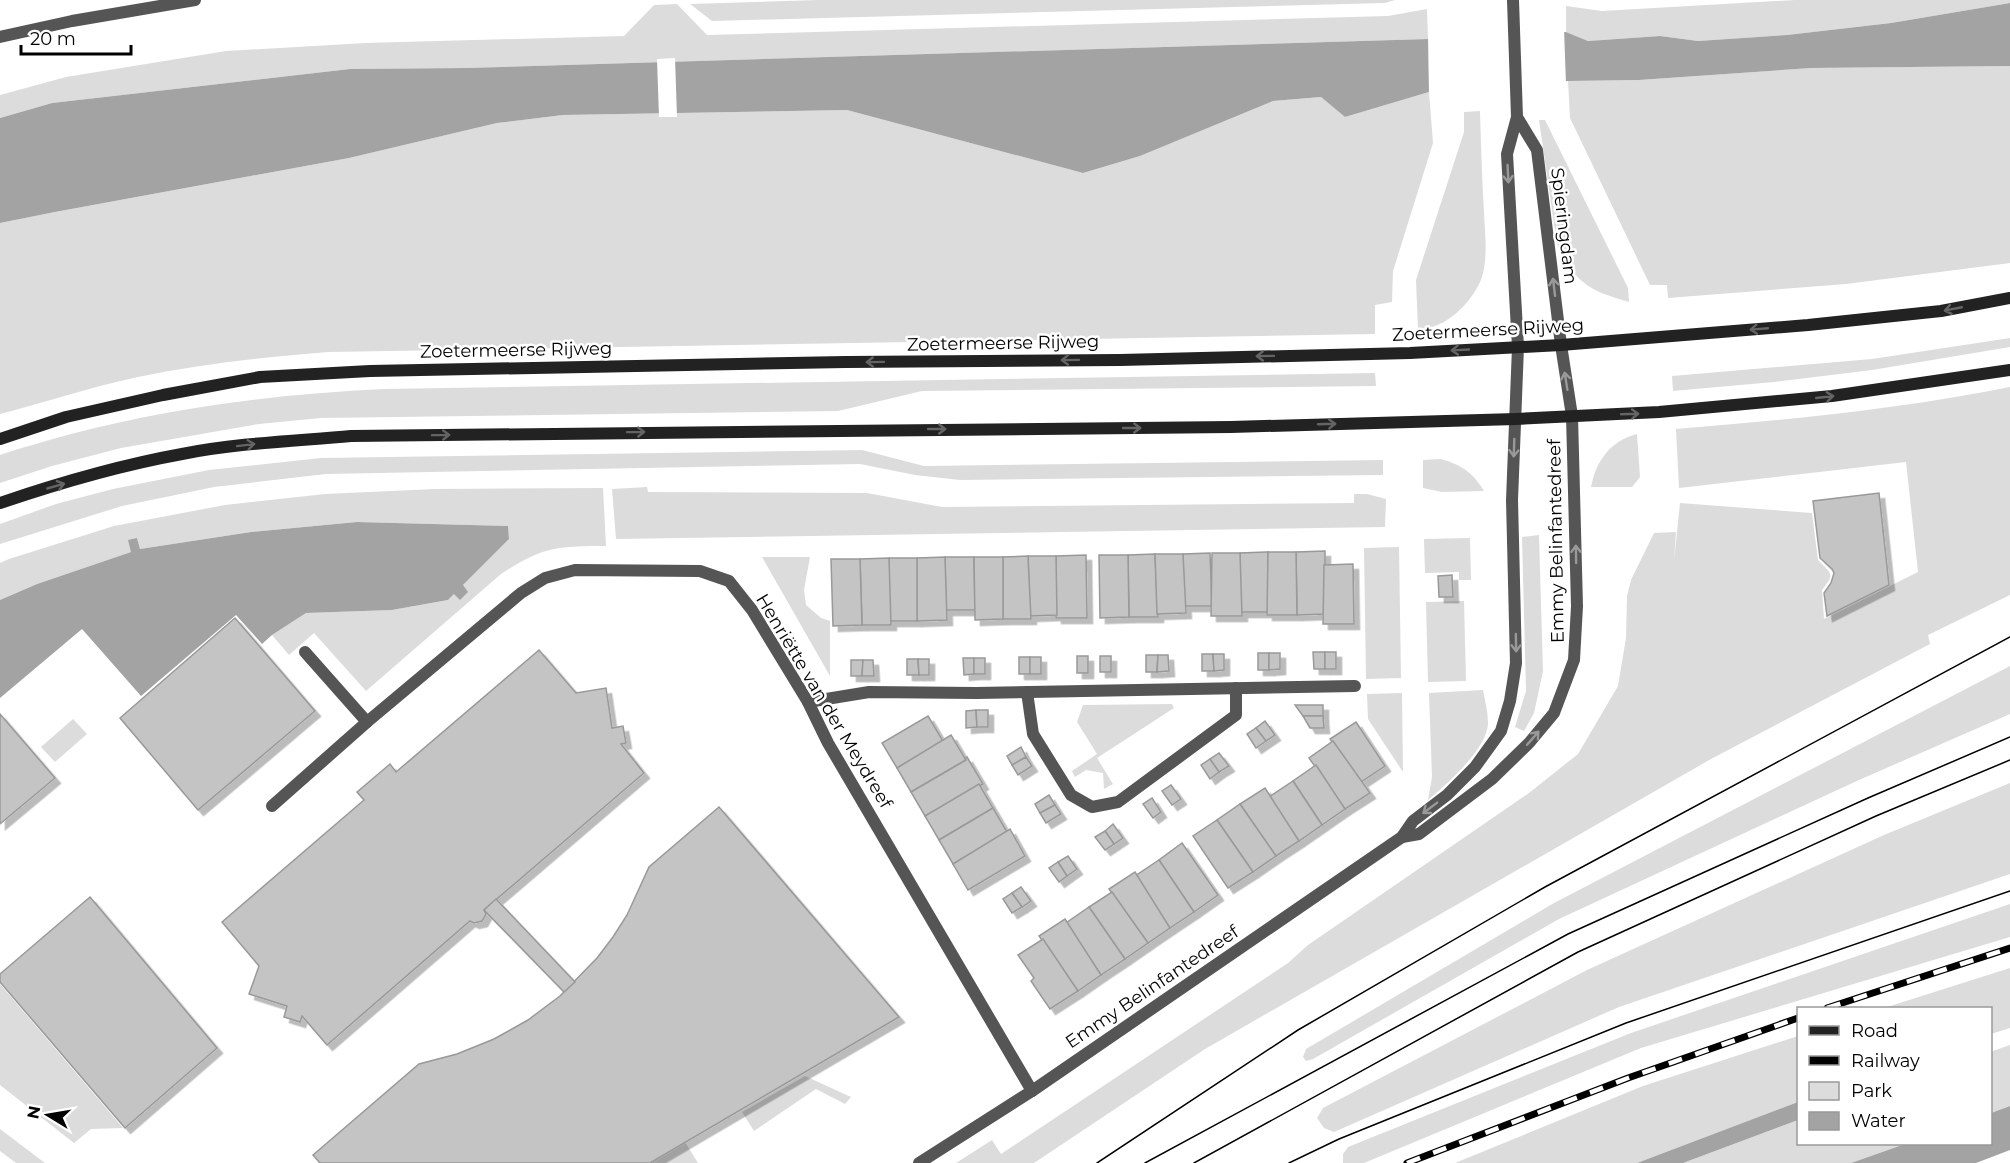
<svg xmlns="http://www.w3.org/2000/svg" width="2010" height="1163" font-family="Montserrat,sans-serif">
<style>
.green{fill:#dcdcdc}
.water{fill:#a3a3a3}
.pier{fill:#fff}
.building{fill:#c4c4c4;stroke:#999;stroke-width:1.5;filter:url(#shadow)}
.lines{fill:none;stroke-linecap:round;stroke-linejoin:round}
.lane{stroke:#555;stroke-width:12}
.street{stroke:#555;stroke-width:12}
.secondary{stroke:#222;stroke-width:12}
.tram{stroke:#000;stroke-width:1.5}
.rail-casing{stroke:#000;stroke-width:7}
.rail{stroke:#fff;stroke-width:4.5;stroke-dasharray:14;stroke-linecap:butt}
.oneway{stroke:#999}
.oneway2{stroke:#646464}
.labels{text-anchor:middle;dominant-baseline:central;stroke-width:5;stroke-linejoin:round;paint-order:stroke}
.street-label{font-size:18px;fill:#000;stroke:#fff}
</style>
<defs>
<filter id="shadow"><feDropShadow dx="5.5" dy="5.5" stdDeviation="0" flood-color="#0004"/></filter>
</defs>
<rect width="100%" height="100%" fill="#fff"/>
<g class="green">
<polygon points="819,0 1395,0 1385,3 712,21 690,4"/>
<polygon points="1795,0 2010,0 2010,3 1891,23 1787,35 1698,41 1660,36 1588,41 1566,32 1566,6 1602,11"/>
<polygon points="677,4 707,35 1388,16 1427,9 1428,39 467,68 350,69 52,103 0,118 0,95 66,77 226,51 365,43 624,36 654,5"/>
<polygon points="2010,66 2010,263 1846,284 1668,298 1667,285 1650,285 1570,118 1568,81 1639,80 1811,68"/>
<path d="M1429,92L1433,143L1393,271L1392,302L1375,305V334L329,352C264,357 201,364 138,377C91,387 46,402 0,414V223L55,212L349,158L497,123L563,115L847,110L1083,173L1140,156L1273,101L1321,97L1345,117Z"/>
<path d="M1480,111C1481,145 1482,179 1484,213C1485,233 1488,257 1482,277C1473,302 1445,330 1418,329L1416,280L1464,132V112Z"/>
<path d="M1539,120H1545L1628,288L1629,302C1587,290 1576,283 1557,244Z"/>
<polygon points="2010,338 2010,347 1872,370 1774,382 1673,391 1672,376 1872,359"/>
<path d="M1375,373L1376,386L922,391L838,411L321,418L259,424L121,448L52,466L0,483V455C23,447 47,441 71,434C174,407 278,394 384,389Z"/>
<path d="M2010,387V595L1928,635L1930,644L1711,759L1205,1049L1034,1163H956L992,1140L1001,1154L1288,963L1308,945L1529,793L1578,754L1618,686L1626,638L1627,596L1631,580L1654,533L1676,532L1674,561L1680,503L1812,513L1818,560C1832,574 1835,574 1822,590L1824,619L1918,572L1906,462L1679,488L1676,429C1788,420 1900,409 2010,387Z"/>
<path d="M1637,434L1640,477L1632,487H1591C1596,461 1610,441 1637,434Z"/>
<polygon points="862,450 924,466 1383,460 1383,475 960,480 915,475 860,464 326,474 214,487 122,506 0,544 0,524 56,504 113,489 209,470 321,458"/>
<path d="M1441,459C1462,465 1473,473 1484,491L1442,492L1423,488V460Z"/>
<polygon points="647,487 648,492 867,493 942,507 1354,503 1354,494 1367,494 1386,499 1385,527 616,539 612,489"/>
<path d="M603,488L606,546C557,546 542,547 501,574L366,691L314,633L289,655L272,635L306,613L392,610L448,600L509,539L508,526L357,522L251,532L140,549L137,538L131,552L37,584L0,600V563L9,559L114,526L225,505L325,494L435,489Z"/>
<polygon points="1539,535 1543,671 1534,713 1524,731 1515,727 1526,691 1522,537"/>
<polygon points="1470,538 1471,580 1459,580 1459,572 1425,573 1424,539"/>
<polygon points="1399,547 1401,678 1366,679 1364,548"/>
<polygon points="762,557 810,557 804,590 806,605 821,618 830,621 830,676"/>
<polygon points="1464,601 1466,681 1428,682 1426,602"/>
<polygon points="2010,666 2010,714 1859,780 1559,919 1313,1059 1306,1061 1303,1057 1306,1049 1554,903"/>
<path d="M1483,690C1485,701 1488,712 1488,723C1488,748 1446,785 1428,800L1432,777L1429,693Z"/>
<polygon points="1402,693 1403,772 1368,719 1367,694"/>
<polygon points="1172,704 1174,708 1097,758 1113,784 1104,789 1103,773 1086,770 1075,777 1072,771 1097,754 1077,722 1083,705"/>
<polygon points="73,719 87,734 55,762 41,747"/>
<polygon points="2010,783 2010,874 1619,1007 1334,1132 1324,1128 1317,1118 1323,1108 1587,970 1884,835"/>
<polygon points="2010,904 2010,937 1641,1048 1364,1163 1343,1163 1343,1154 1348,1147 1631,1033"/>
<polygon points="2010,968 2010,1028 1991,1034 1990,1008 1884,1008"/>
<polygon points="0,984 123,1128 91,1129 74,1143 0,1085"/>
<polygon points="1798,1036 1798,1102 1637,1163 1455,1163 1643,1086"/>
<polygon points="2010,1045 2010,1106 1991,1113 1990,1052"/>
<polygon points="805,1076 851,1097 845,1104 816,1089 754,1131 742,1112"/>
<polygon points="1798,1120 1798,1144 1905,1144 1851,1163 1683,1163"/>
<polygon points="0,1129 45,1163 16,1163 0,1151"/>
<polygon points="685,1142 698,1163 649,1163"/>
</g>
<g class="water">
<polygon points="2010,3 2010,66 1811,68 1639,80 1568,81 1429,92 1345,117 1321,97 1273,101 1140,156 1083,173 847,110 563,115 497,123 349,158 55,212 0,223 0,118 52,103 350,69 467,68 1428,39 1566,32 1588,41 1660,36 1698,41 1787,35 1891,23"/>
<polygon points="357,522 508,526 509,539 463,585 468,592 460,600 454,594 448,600 392,610 306,613 272,635 262,644 236,615 141,696 82,629 0,698 0,600 37,584 131,552 128,540 137,538 140,549 251,532"/>
<polygon points="1798,1102 1798,1120 1683,1163 1637,1163"/>
<polygon points="2010,1106 2010,1150 1976,1163 1851,1163 1905,1144 1990,1144 1991,1113"/>
</g>
<g class="pier">
<polygon points="1564,29 1566,84 1429,95 1428,36"/>
<polygon points="675,58 677,117 659,117 657,59"/>
</g>
<g class="building">
<polygon points="1879,493 1889,585 1827,616 1824,593 1831,583 1834,573 1832,569 1820,558 1813,501"/>
<polygon points="1325,551 1325,614 1297,615 1296,552"/>
<polygon points="1266,552 1268,552 1268,612 1240,612 1240,553"/>
<polygon points="1268,552 1296,552 1297,615 1267,615"/>
<polygon points="1210,553 1212,606 1184,606 1183,554"/>
<polygon points="1212,553 1240,553 1242,616 1211,616"/>
<polygon points="1155,554 1158,617 1129,617 1128,555"/>
<polygon points="1155,554 1183,554 1186,613 1157,614"/>
<polygon points="1086,555 1087,618 1056,618 1056,556"/>
<polygon points="1099,555 1128,555 1129,617 1100,618"/>
<polygon points="1028,556 1056,556 1057,615 1030,616"/>
<polygon points="1028,556 1031,619 1003,619 1003,557"/>
<polygon points="945,557 974,557 975,610 946,610"/>
<polygon points="945,557 947,620 917,621 917,558"/>
<polygon points="974,557 1003,557 1003,619 975,620"/>
<rect x="889" y="558" width="28" height="63"/>
<polygon points="889,558 891,625 862,625 860,559"/>
<polygon points="831,559 860,559 862,625 833,626"/>
<polygon points="1353,564 1354,624 1323,624 1324,565"/>
<polygon points="1452,575 1453,597 1439,597 1438,576"/>
<polygon points="235,618 315,711 198,810 120,718"/>
<polygon points="539,650 576,693 606,688 612,728 623,726 626,743 621,744 644,773 484,910 486,914 482,921 474,923 470,921 327,1045 302,1016 300,1022 284,1017 287,1006 249,994 259,966 222,922 364,800 357,792 390,764 396,772"/>
<polygon points="1313,652 1325,652 1325,669 1314,669"/>
<rect x="1325" y="652" width="11" height="17"/>
<rect x="1258" y="653" width="11" height="17"/>
<polygon points="1269,653 1280,653 1280,669 1269,670"/>
<polygon points="1202,654 1213,654 1214,671 1202,671"/>
<polygon points="1213,654 1224,654 1224,670 1214,671"/>
<polygon points="1146,655 1158,655 1157,672 1146,672"/>
<polygon points="1158,655 1168,655 1169,671 1157,672"/>
<rect x="1077" y="656" width="11" height="17"/>
<rect x="1100" y="656" width="11" height="16"/>
<rect x="1019" y="657" width="11" height="17"/>
<rect x="1030" y="657" width="11" height="17"/>
<polygon points="963,658 974,658 974,674 964,675"/>
<rect x="974" y="658" width="11" height="16"/>
<polygon points="907,659 918,659 919,675 907,675"/>
<polygon points="918,659 929,659 929,675 919,675"/>
<polygon points="851,660 863,660 862,676 851,676"/>
<polygon points="863,660 873,660 874,676 862,676"/>
<polygon points="1295,705 1323,705 1323,716 1303,716"/>
<polygon points="976,710 977,727 966,728 966,711"/>
<polygon points="976,710 988,710 988,727 977,727"/>
<polygon points="0,714 55,778 0,824"/>
<polygon points="928,716 943,741 897,768 882,743"/>
<polygon points="1303,716 1323,716 1324,728 1310,728"/>
<polygon points="1265,721 1275,735 1266,741 1256,728"/>
<polygon points="1356,722 1385,766 1361,782 1330,739"/>
<polygon points="1256,728 1266,741 1256,748 1247,734"/>
<polygon points="951,735 966,760 911,792 897,768"/>
<polygon points="1333,741 1370,793 1345,809 1309,758"/>
<polygon points="1021,747 1026,757 1012,765 1007,756"/>
<polygon points="1219,753 1229,766 1219,772 1210,759"/>
<polygon points="967,757 983,784 925,816 911,792 966,760 965,759"/>
<polygon points="1026,757 1032,766 1018,775 1012,765"/>
<polygon points="1210,759 1219,772 1210,779 1201,765"/>
<polygon points="1316,765 1345,809 1322,825 1293,781"/>
<polygon points="1293,781 1322,825 1299,841 1269,797"/>
<polygon points="979,784 993,808 939,840 925,816"/>
<polygon points="1171,785 1181,799 1172,805 1162,791"/>
<polygon points="1265,788 1299,841 1276,856 1240,804"/>
<polygon points="1049,795 1055,805 1040,813 1035,804"/>
<polygon points="1152,798 1161,812 1153,818 1143,804"/>
<polygon points="1240,804 1276,856 1253,872 1217,820"/>
<polygon points="1055,805 1061,814 1046,823 1040,813"/>
<polygon points="719,807 899,1017 650,1163 320,1163 313,1155 419,1064 457,1054 494,1039 528,1020 560,996 597,958 613,937 627,915 649,867"/>
<polygon points="993,808 1007,832 953,864 939,840"/>
<polygon points="1217,820 1253,872 1228,888 1193,836"/>
<polygon points="1113,824 1123,838 1114,844 1105,831"/>
<polygon points="1010,829 1025,856 968,890 953,864"/>
<polygon points="1105,831 1114,844 1105,850 1095,837"/>
<polygon points="1182,843 1218,895 1194,912 1159,860"/>
<polygon points="1068,856 1077,869 1067,876 1058,862"/>
<polygon points="1159,860 1194,912 1170,928 1135,876"/>
<polygon points="1058,862 1067,876 1059,882 1049,868"/>
<polygon points="1135,872 1170,928 1148,943 1109,889"/>
<polygon points="1021,887 1031,901 1022,907 1012,893"/>
<polygon points="1112,892 1148,943 1125,959 1089,907"/>
<polygon points="1012,893 1022,907 1012,913 1003,899"/>
<polygon points="90,897 217,1048 125,1128 0,982 0,974"/>
<polygon points="496,899 575,982 564,992 484,910"/>
<polygon points="1089,907 1125,959 1101,975 1066,923"/>
<polygon points="1065,919 1101,975 1078,991 1039,936"/>
<polygon points="1043,939 1078,991 1050,1009 1031,981 1034,978 1018,955"/>
</g>
<g class="lines">
<g class="lane">
<polyline points="305,652 367,722"/>
<polyline points="1027,692 1033,734 1071,795 1092,807 1118,802 1236,715 1236,688"/>
<polyline points="808,702 869,692 976,693 1355,686"/>
</g>
<g class="street">
<polyline points="0,37 72,21 195,0"/>
<polyline points="272,806 367,722 521,593 545,578 575,570 700,571 729,581 752,610 808,702 828,743 1032,1091"/>
<polyline points="1402,837 1419,834 1492,779 1529,743 1554,713 1574,660 1577,606 1572,416 1561,345 1537,150 1517,117"/>
<polyline points="919,1163 1032,1091 1402,837 1413,821 1447,795 1475,767 1501,731 1510,701 1516,663 1512,500 1518,347 1507,154 1517,117 1513,0"/>
</g>
<g class="secondary">
<polyline points="0,439 66,417 163,395 260,377 370,371 846,362 1120,360 1410,353 1561,345 1808,325 1941,311 2010,298"/>
<path d="M0,503C59,483 121,465 182,454C237,443 295,441 351,436L1231,427L1516,419L1659,412L1832,396L2010,370"/>
</g>
<g class="tram">
<polyline points="1097,1163 1298,1030 1545,887 2010,637"/>
<polyline points="1145,1163 1568,934 1868,798 2010,737"/>
<polyline points="1194,1163 1578,952 1876,816 2010,760"/>
<polyline points="1289,1163 1339,1139 1626,1023 2010,891"/>
</g>
<g class="rail-casing">
<g id="rail">
<polyline points="1827,1008 2010,948"/>
<polyline points="1407,1163 1628,1078 1798,1018"/>
</g>
</g>
<use href="#rail" class="rail"/>
</g>
<defs><path id="oneway-shaft" d="M-6 0H5M1.5-3L5.5 0L1.5 3" fill="none" stroke-width="1.6" stroke-linecap="round" stroke-linejoin="round" transform="scale(1.5)"/></defs>
<g class="oneway">
<use href="#oneway-shaft" transform="translate(1508 174) rotate(87)"/>
<use href="#oneway-shaft" transform="translate(1554 287) rotate(-97)"/>
<use href="#oneway-shaft" transform="translate(1566 381) rotate(-99)"/>
<use href="#oneway-shaft" transform="translate(1514 448) rotate(92)"/>
<use href="#oneway-shaft" transform="translate(1576 554) rotate(-91)"/>
<use href="#oneway-shaft" transform="translate(1516 643) rotate(89)"/>
<use href="#oneway-shaft" transform="translate(1533 738) rotate(-49)"/>
<use href="#oneway-shaft" transform="translate(1430 808) rotate(143)"/>
</g>
<g class="oneway2">
<use href="#oneway-shaft" transform="translate(1953 309) rotate(169)"/>
<use href="#oneway-shaft" transform="translate(1759 329) rotate(175)"/>
<use href="#oneway-shaft" transform="translate(1460 350) rotate(177)"/>
<use href="#oneway-shaft" transform="translate(1265 356) rotate(179)"/>
<use href="#oneway-shaft" transform="translate(1070 360) rotate(179)"/>
<use href="#oneway-shaft" transform="translate(875 362) rotate(179)"/>
<use href="#oneway-shaft" transform="translate(1825 397) rotate(-6)"/>
<use href="#oneway-shaft" transform="translate(1630 414) rotate(-2)"/>
<use href="#oneway-shaft" transform="translate(1327 424) rotate(-2)"/>
<use href="#oneway-shaft" transform="translate(1132 428)"/>
<use href="#oneway-shaft" transform="translate(937 429)"/>
<use href="#oneway-shaft" transform="translate(636 432) rotate(-1)"/>
<use href="#oneway-shaft" transform="translate(441 435) rotate(-1)"/>
<use href="#oneway-shaft" transform="translate(246 445) rotate(-7)"/>
<use href="#oneway-shaft" transform="translate(56 486) rotate(-16)"/>
</g>
<g class="labels">
<g class="street-label">
<text transform="translate(1564 226) rotate(83)">Spieringdam</text>
<text transform="translate(1488 330) rotate(-3)">Zoetermeerse Rijweg</text>
<text transform="translate(1003 343) rotate(-1)">Zoetermeerse Rijweg</text>
<text transform="translate(516 350) rotate(-1)">Zoetermeerse Rijweg</text>
<text transform="translate(1556 541) rotate(-91)">Emmy Belinfantedreef</text>
<text transform="translate(824 701) rotate(59)">Henriëtte van der Meydreef</text>
<text transform="translate(1152 987) rotate(-34)">Emmy Belinfantedreef</text>
</g>
</g>
<rect x="1797" y="1007" width="195" height="138" fill="#ffffff" stroke="#999999" stroke-width="1.5"/>
<rect x="1809" y="1026" width="30" height="9" fill="#222222" stroke="#999999" stroke-width="1.5"/>
<text x="1851" y="1037" font-size="18" fill="#000000">Road</text>
<rect x="1809" y="1056" width="30" height="9" fill="#000000" stroke="#999999" stroke-width="1.5"/>
<text x="1851" y="1067" font-size="18" fill="#000000">Railway</text>
<rect x="1809" y="1082" width="30" height="18" fill="#dcdcdc" stroke="#999999" stroke-width="1.5"/>
<text x="1851" y="1097" font-size="18" fill="#000000">Park</text>
<rect x="1809" y="1112" width="30" height="18" fill="#a3a3a3" stroke="#999999" stroke-width="1.5"/>
<text x="1851" y="1127" font-size="18" fill="#000000">Water</text>
<g transform="translate(48 1115) rotate(281)" stroke="#ffffff" stroke-width="4.5" paint-order="stroke">
<path d="M0-4.5L10 22L0 15L-10 22Z" fill="#000000"/>
<text y="-9" font-size="16" font-weight="bold" text-anchor="middle" fill="#000000">N</text>
</g>
<path d="M21 45v9h110v-9" fill="none" stroke="#000000" stroke-width="3"/>
<text x="30" y="45" font-size="18" fill="#000000" stroke="#ffffff" stroke-width="4.5" paint-order="stroke">20 m</text>
</svg>
